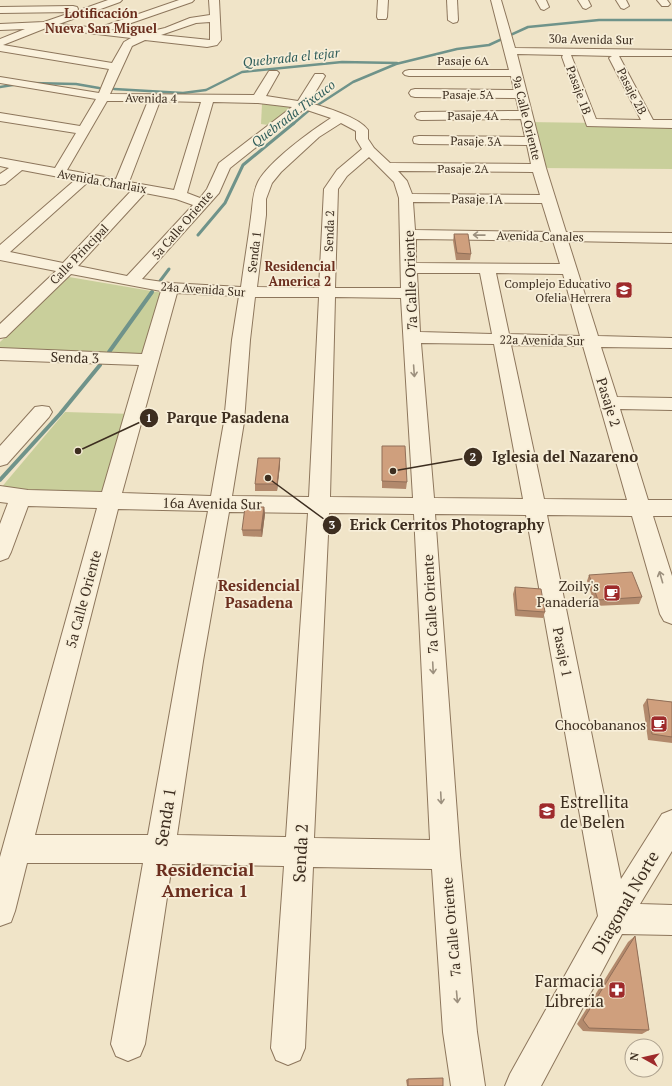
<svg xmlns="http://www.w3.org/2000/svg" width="672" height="1086" font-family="'PT Serif',serif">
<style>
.green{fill:#c9cf9b}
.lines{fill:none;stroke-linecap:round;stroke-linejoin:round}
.stream-far2{stroke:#6f938a;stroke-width:2.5}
.stream-far1{stroke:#6f938a;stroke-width:3}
.stream{stroke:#6f938a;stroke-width:4}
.minor-casing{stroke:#8d765c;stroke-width:2}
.minor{fill:#faf1dc;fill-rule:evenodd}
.wall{fill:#b2896c}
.shaded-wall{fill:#916f58}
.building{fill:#cf9f7d;stroke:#916f58}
.oneway{stroke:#9c907e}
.labels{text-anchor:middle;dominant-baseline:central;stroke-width:3.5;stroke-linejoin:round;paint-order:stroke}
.far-street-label{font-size:12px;fill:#3d2e20;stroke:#f7eed8}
.far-poi-label{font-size:12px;fill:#3d2e20;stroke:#f7eed8;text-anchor:end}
.far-neighbourhood-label{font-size:13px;font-weight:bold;fill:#6b2e1e;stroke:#f7eed8}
.far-water-label{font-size:13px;font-style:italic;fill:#2f5d5a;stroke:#f7eed8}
.street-label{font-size:14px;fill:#3d2e20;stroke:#f7eed8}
.poi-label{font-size:14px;fill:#3d2e20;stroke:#f7eed8;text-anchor:end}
.neighbourhood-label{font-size:15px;font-weight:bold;fill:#6b2e1e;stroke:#f7eed8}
.near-poi-label{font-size:17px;fill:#3d2e20;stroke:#f7eed8;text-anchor:start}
.near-street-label{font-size:17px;fill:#3d2e20;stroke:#f7eed8}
.near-neighbourhood-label{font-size:18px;font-weight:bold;fill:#6b2e1e;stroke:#f7eed8}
.leader{fill:none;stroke:#3d2e20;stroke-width:1.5}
.callout-dot{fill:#3d2e20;stroke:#f7eed8;stroke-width:1.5}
.mark-label{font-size:12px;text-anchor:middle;font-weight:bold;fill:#fff}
.callout-label{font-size:15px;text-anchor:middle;font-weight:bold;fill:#3d2e20;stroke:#f7eed8;stroke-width:3.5;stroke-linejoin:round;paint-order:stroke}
</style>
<rect width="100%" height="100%" fill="#f0e4c8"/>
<g class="green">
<polygon points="262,104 291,107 268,125 261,124"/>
<polygon points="526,122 672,124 672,169 539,168"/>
<polygon points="69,277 163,293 145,356 0,350 0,342"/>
<polygon points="65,412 134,414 110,500 0,489"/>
</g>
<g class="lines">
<g class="stream-far2">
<polyline points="31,83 76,84 99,88"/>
<polyline points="0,87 19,84"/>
<polyline points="114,89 183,93 206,90 242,72 342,62 397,63"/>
<polyline points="293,124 307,112 353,82 396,64 457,49 489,45 528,27 599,20 672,20"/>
</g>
<g class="stream-far1">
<polyline points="198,235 225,203 243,165 294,123"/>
<polyline points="160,281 169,269"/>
</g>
<g class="stream">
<polyline points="109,352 152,292"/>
<polyline points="0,480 60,414 100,365"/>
</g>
<g class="minor-casing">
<g id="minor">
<path d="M108,0H122L120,2L59,24L98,28L179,0H194L192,2L111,30L144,33L165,28L190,18L210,15L209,0H219L221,40L217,45L207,47L145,40L132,46L110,94L254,95L269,71H277L279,73L266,96L298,101L315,74H323L325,76L309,103C325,107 359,117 368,130V139L374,148L390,163L531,164L527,145L419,144L414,143L413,140L414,137L419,136L525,137L521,119L421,120L417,119L415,116L417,113L421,112L519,111L516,98L415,97L411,96L409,93L411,90L415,89L514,90L511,76H409L405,75L403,73L405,71L409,70H509L491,0H501L515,48L672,50V56H619L653,120H672V128L587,126L562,57L563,55L517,54L546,168L566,232L672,233V243L568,241L598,336L672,338V348L601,347L617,397L672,398V410L620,409L648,500H672V516H653L672,576V624L664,621L660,614L632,516L547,515L621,879L662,814L672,810V851L640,904L672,905V935L622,934L541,1086H505L510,1074L598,916L526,515L435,514L460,855L477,1032L485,1086H451L443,1032L432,869L313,867L305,1048L300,1060L288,1065L276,1060L271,1048L284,866L172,864L145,1044L140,1056L128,1061L116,1056L111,1044L143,863H27L15,911L11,922L0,926V857L97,508L28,506L11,552L8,558L0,561V524L8,503L0,502V486L28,490L102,492L139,365L0,360V348L142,354L161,291L71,274L6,337L0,338V324L56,271L0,260V245L75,180L22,170L5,184L0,185V174L9,168L0,166V158L55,168L76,133L0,121V113L80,126L96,99L0,83V77L99,93L109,69L0,51V39L25,29L0,30V24L44,22L73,12L0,13V7L73,6L77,7L78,9L77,11ZM210,22V40L161,35L196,23ZM46,28L131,38L124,42L112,63L3,45ZM571,55L612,56L609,58L641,120L596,119ZM107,101H148L116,179L67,170ZM160,101L201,102L174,190L129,182ZM213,102L258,103L292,107L219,163L207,189L200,198L187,193ZM304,109L331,118C312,130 268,162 258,182C252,195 253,204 251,217C248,241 244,264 241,287L170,283L142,279L219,193L230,168ZM341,123L356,131V139L362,149L337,170L324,189L319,288L257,287L266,215V199L272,183L281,172L319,137ZM369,157L394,182L399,198L401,288H335L338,189L347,176ZM398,171L533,172L540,195L412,194L407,181ZM88,182L132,190L63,263L10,252ZM145,193L176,199L193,205L127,276L78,266ZM413,202L542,203L551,232L415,230ZM416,239L553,241L560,264L416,263ZM417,273H480L492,334L420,332ZM496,273L563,274L580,336L509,334ZM177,293L239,296L232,340L224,422L211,496L122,493ZM255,297H319L309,497L232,496L244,422L250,340ZM335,297L401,298L413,498L330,497ZM421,343L494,344L523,499L434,498ZM511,345L583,346L627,500L544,499ZM118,509L208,511L179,661L148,835H35ZM229,512L308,513L286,837L177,835L203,661ZM329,513L414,514L430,840L314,838Z"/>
<polygon points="378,0 388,0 387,17 386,19 378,19 377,17"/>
<polygon points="447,0 457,0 458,20 457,22 453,23 448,20"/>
<polygon points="536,0 546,0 549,7 544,10 541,9"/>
<polygon points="578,0 588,0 591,6 586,9 583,8"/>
<polygon points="616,0 626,0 629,6 624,9 621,8"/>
<polygon points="657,0 667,0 670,4 668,6 662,6"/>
<polygon points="42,406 49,407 52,412 49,417 7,464 0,466 0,446 35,407"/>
</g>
</g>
<use href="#minor" class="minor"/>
</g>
<g class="wall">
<polygon points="454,234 471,254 470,260 456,260 453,241"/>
<polygon points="382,446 407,482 406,489 382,488"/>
<polygon points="280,458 280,465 277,491 255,491 255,484"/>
<polygon points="264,507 265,514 262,537 243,536 242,530"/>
<polygon points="589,575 642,597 639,604 595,606 587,581"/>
<polygon points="515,587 545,612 543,618 515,616 513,594"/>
<polygon points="647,699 672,702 672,743 648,740 643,705"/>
<polygon points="635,936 649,1030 642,1034 583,1031 577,1024 628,942"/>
<polygon points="408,1079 443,1086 407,1086 406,1080"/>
</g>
<g class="shaded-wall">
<polygon points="280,458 280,465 277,491 277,484"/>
<polygon points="264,507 265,514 262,537 261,530"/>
</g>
<g class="building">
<polygon points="454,234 468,234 471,254 457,253"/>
<polygon points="382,446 405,446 407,482 382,481"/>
<polygon points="258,458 280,458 277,484 255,484"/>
<polygon points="245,507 264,507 261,530 242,530"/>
<polygon points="632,572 642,597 598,600 589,575"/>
<polygon points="515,587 541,589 545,612 517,610"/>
<polygon points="647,699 672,702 672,737 652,734"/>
<polygon points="635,936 649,1030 589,1028 583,1020"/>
<polygon points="443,1078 443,1086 408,1086 408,1079"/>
</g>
<defs><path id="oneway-shaft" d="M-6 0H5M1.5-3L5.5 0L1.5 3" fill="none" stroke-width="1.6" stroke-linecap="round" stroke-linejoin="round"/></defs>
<g class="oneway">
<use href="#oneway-shaft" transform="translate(479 235) rotate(-179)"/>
<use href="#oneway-shaft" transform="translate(414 371) rotate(86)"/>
<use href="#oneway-shaft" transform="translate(661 577) rotate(-106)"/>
<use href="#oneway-shaft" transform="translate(433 668) rotate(87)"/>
<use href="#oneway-shaft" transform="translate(441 798) rotate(87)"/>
<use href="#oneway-shaft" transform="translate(457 997) rotate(85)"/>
</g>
<defs>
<g id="school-square" transform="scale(0.9)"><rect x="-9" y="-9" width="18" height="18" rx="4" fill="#9e2a2b" stroke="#f7eed8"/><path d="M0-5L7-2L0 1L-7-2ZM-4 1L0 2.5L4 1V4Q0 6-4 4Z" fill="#fff"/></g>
<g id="cafe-square" transform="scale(0.9)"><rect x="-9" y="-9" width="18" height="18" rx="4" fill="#9e2a2b" stroke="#f7eed8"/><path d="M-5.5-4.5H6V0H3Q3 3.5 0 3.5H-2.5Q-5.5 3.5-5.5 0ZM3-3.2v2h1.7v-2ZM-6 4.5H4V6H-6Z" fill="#fff"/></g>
<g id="pharmacy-square" transform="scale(0.9)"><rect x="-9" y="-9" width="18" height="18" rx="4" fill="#9e2a2b" stroke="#f7eed8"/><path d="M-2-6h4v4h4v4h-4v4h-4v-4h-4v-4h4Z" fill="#fff"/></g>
</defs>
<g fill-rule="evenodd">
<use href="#school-square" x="624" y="290"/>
<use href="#cafe-square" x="612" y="593"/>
<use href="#cafe-square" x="659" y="724"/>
<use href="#school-square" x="547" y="811"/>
<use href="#pharmacy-square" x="617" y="990"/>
</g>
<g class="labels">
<g class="far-street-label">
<text transform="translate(591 39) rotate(1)">30a Avenida Sur</text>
<text x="463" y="60">Pasaje 6A</text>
<text transform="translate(579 90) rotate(70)">Pasaje 1B</text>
<text transform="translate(632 91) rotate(63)">Pasaje 2B</text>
<text x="468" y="94">Pasaje 5A</text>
<text transform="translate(151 98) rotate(1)">Avenida 4</text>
<text x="473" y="115">Pasaje 4A</text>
<text transform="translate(527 118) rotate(76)">9a Calle Oriente</text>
<text transform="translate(476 141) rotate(1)">Pasaje 3A</text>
<text x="463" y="168">Pasaje 2A</text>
<text transform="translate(102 181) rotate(10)">Avenida Charlaix</text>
<text transform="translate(477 199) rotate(1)">Pasaje 1A</text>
<text transform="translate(182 225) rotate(-49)">5a Calle Oriente</text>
<text transform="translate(329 231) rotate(-88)">Senda 2</text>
<text transform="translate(540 236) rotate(1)">Avenida Canales</text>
<text transform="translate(254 252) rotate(-83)">Senda 1</text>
<text transform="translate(79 254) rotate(-46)">Calle Principal</text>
<text transform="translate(203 289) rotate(4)">24a Avenida Sur</text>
<text transform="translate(542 340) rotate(1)">22a Avenida Sur</text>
</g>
<g class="far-poi-label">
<text x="611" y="283">Complejo Educativo<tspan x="611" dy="14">Ofelia Herrera</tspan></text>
</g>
<g class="far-neighbourhood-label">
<text x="101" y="13">Lotificación<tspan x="101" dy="15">Nueva San Miguel</tspan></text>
<text x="300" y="266">Residencial<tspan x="300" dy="15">America 2</tspan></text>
</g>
<g class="far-water-label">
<text transform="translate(291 57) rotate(-6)">Quebrada el tejar</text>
<text transform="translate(293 113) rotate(-37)">Quebrada Tixcuco</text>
</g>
<g class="street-label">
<text transform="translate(410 280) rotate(-92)">7a Calle Oriente</text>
<text transform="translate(75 357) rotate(2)">Senda 3</text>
<text transform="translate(609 402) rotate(73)">Pasaje 2</text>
<text transform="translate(212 503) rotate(1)">16a Avenida Sur</text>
<text transform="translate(83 599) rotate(-75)">5a Calle Oriente</text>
<text transform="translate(430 604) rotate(-93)">7a Calle Oriente</text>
<text transform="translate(563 652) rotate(79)">Pasaje 1</text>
<text transform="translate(451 927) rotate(-95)">7a Calle Oriente</text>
</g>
<g class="poi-label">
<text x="599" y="585">Zoily's<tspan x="599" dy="16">Panadería</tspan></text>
<text x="646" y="724">Chocobananos</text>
</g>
<g class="neighbourhood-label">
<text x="259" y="585">Residencial<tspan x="259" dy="17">Pasadena</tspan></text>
</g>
<g class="near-poi-label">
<text x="560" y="801">Estrellita<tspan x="560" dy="20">de Belen</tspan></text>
<text x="604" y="980" text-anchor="end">Farmacia<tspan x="604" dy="20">Libreria</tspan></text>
</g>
<g class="near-street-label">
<text transform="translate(165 817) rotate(-81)">Senda 1</text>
<text transform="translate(300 853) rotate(-87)">Senda 2</text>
<text transform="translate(625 902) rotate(-60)">Diagonal Norte</text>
</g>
<g class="near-neighbourhood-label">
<text x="205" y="869">Residencial<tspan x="205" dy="21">America 1</tspan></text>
</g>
</g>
<path class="leader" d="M78 451L149 418M393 471L473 457M268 478L332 525"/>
<g class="callout-dot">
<circle cx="78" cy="451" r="4"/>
<circle cx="393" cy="471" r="4"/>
<circle cx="268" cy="478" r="4"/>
<circle cx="149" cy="418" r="10"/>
<circle cx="473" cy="457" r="10"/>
<circle cx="332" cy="525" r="10"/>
</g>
<g class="mark-label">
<text x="149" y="422">1</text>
<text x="473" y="461">2</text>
<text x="332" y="529">3</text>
</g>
<g class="callout-label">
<text x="228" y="423">Parque Pasadena</text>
<text x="565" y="462">Iglesia del Nazareno</text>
<text x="447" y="530">Erick Cerritos Photography</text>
</g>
<g transform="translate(644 1058) rotate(278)"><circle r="19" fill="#f7eed8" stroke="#ada18e"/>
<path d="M0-3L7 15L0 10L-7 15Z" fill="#9e2a2b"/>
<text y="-6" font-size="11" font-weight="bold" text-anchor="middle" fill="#3d2e20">N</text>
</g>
</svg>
